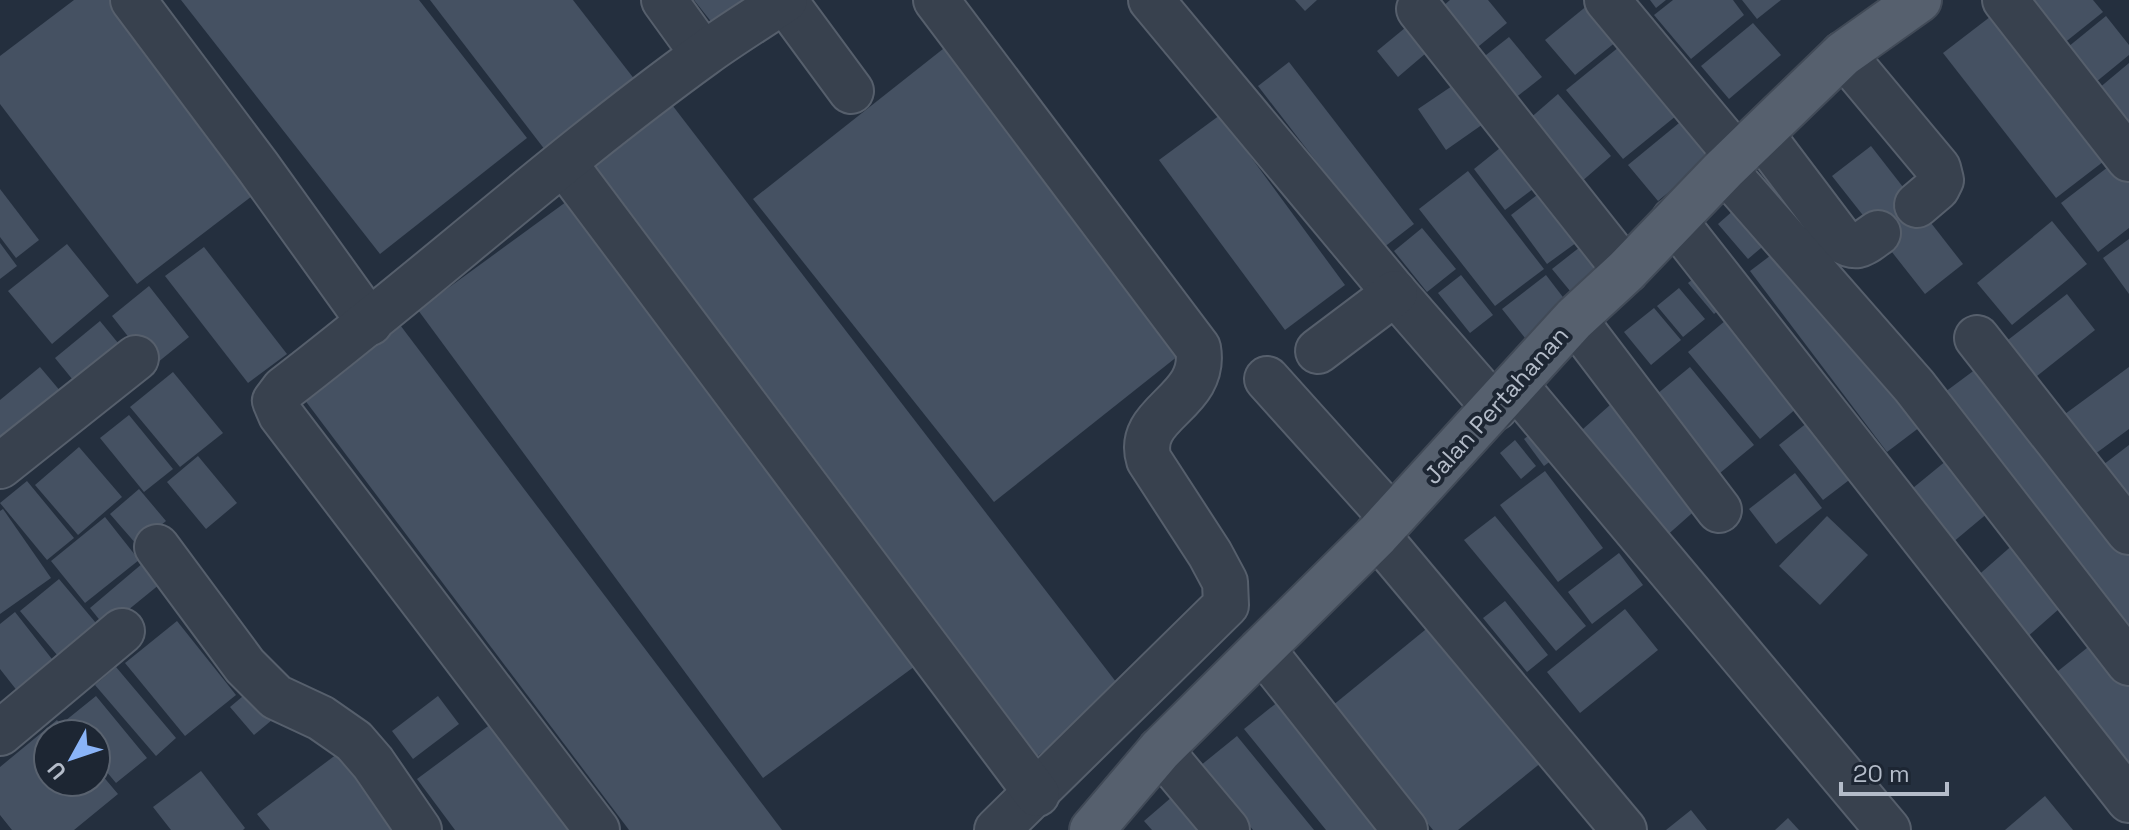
<svg xmlns="http://www.w3.org/2000/svg" width="2129" height="830" font-family="'Space Grotesk',sans-serif">
<style>
.building{fill:#455162}
.lines{fill:none;stroke-linecap:round;stroke-linejoin:round}
.minor-casing{stroke:#565f6c;stroke-width:48}
.major-casing{stroke:#414a57;stroke-width:48}
.minor{stroke:#38414e;stroke-width:44}
.major{stroke:#56606e;stroke-width:44}
.labels{text-anchor:middle;dominant-baseline:central;stroke-width:8;stroke-linejoin:round;paint-order:stroke}
.street-label{font-size:24px;fill:#b4bcc9;stroke:#1d2633}
</style>
<rect width="100%" height="100%" fill="#242f3e"/>
<g class="building">
<polygon points="74,0 109,0 256,193 137,284 0,104 0,56"/>
<polygon points="181,0 419,0 527,138 380,254"/>
<polygon points="430,0 573,0 642,89 552,159"/>
<polygon points="694,0 754,0 717,29"/>
<polygon points="1295,0 1317,0 1305,11"/>
<polygon points="1450,0 1488,0 1507,23 1462,60 1429,18"/>
<polygon points="1594,0 1627,33 1575,75 1545,40"/>
<polygon points="1650,0 1666,0 1656,8"/>
<polygon points="1673,0 1733,0 1744,15 1691,59 1654,15"/>
<polygon points="1742,0 1781,0 1757,19"/>
<polygon points="2010,0 2093,0 2103,12 2053,52"/>
<polygon points="1999,10 2112,155 2056,198 1943,53"/>
<polygon points="2106,16 2129,45 2129,55 2085,91 2057,56"/>
<polygon points="1411,23 1432,48 1398,77 1377,51"/>
<polygon points="1753,23 1781,55 1729,99 1701,66"/>
<polygon points="1509,37 1542,77 1500,110 1467,70"/>
<polygon points="1630,38 1687,107 1623,159 1566,90"/>
<polygon points="948,45 1188,348 994,502 753,199"/>
<polygon points="1289,62 1414,224 1383,248 1258,86"/>
<polygon points="2129,63 2129,152 2086,99"/>
<polygon points="1458,82 1486,122 1446,150 1418,109"/>
<polygon points="1558,94 1611,156 1573,189 1520,127"/>
<polygon points="666,97 1123,691 1036,757 579,164"/>
<polygon points="1690,114 1719,151 1658,201 1628,165"/>
<polygon points="1220,115 1345,285 1285,330 1159,160"/>
<polygon points="1516,135 1549,177 1505,210 1474,169"/>
<polygon points="1871,146 1963,264 1925,294 1832,176"/>
<polygon points="2121,157 2129,167 2129,228 2098,252 2061,203"/>
<polygon points="1468,171 1544,269 1495,306 1419,209"/>
<polygon points="1554,182 1591,232 1547,264 1511,215"/>
<polygon points="0,189 39,240 16,258 0,237"/>
<polygon points="581,191 926,658 763,778 418,310"/>
<polygon points="1744,201 1774,237 1748,259 1718,224"/>
<polygon points="2052,221 2087,264 2012,325 1977,283"/>
<polygon points="1422,228 1456,269 1427,292 1394,251"/>
<polygon points="1594,236 1617,264 1575,297 1552,269"/>
<polygon points="2129,239 2129,294 2103,258"/>
<polygon points="0,243 17,266 0,279"/>
<polygon points="1787,243 1924,424 1887,452 1750,271"/>
<polygon points="67,244 109,296 52,344 8,291"/>
<polygon points="204,247 287,354 248,383 165,276"/>
<polygon points="1702,272 1727,303 1714,314 1688,283"/>
<polygon points="1461,275 1493,315 1470,333 1438,293"/>
<polygon points="1546,275 1569,305 1525,338 1502,309"/>
<polygon points="149,286 189,337 152,367 112,316"/>
<polygon points="1679,288 1705,319 1683,337 1657,306"/>
<polygon points="2067,294 2095,330 2032,380 2004,343"/>
<polygon points="1654,308 1681,340 1651,365 1624,332"/>
<polygon points="1738,310 1810,397 1760,439 1688,352"/>
<polygon points="391,313 782,830 629,830 295,387"/>
<polygon points="100,321 132,360 86,396 55,358"/>
<polygon points="1984,363 2129,552 2129,647 1937,398"/>
<polygon points="40,367 72,405 0,453 0,400"/>
<polygon points="1690,367 1754,445 1720,473 1657,394"/>
<polygon points="2129,367 2129,429 2095,454 2065,414"/>
<polygon points="173,372 223,433 180,467 130,407"/>
<polygon points="1610,405 1699,507 1664,538 1574,437"/>
<polygon points="129,415 173,469 144,492 100,438"/>
<polygon points="1817,415 1861,471 1823,500 1779,445"/>
<polygon points="1543,424 1564,451 1544,466 1524,439"/>
<polygon points="1515,440 1536,466 1521,479 1500,453"/>
<polygon points="2129,445 2129,507 2099,468"/>
<polygon points="79,447 122,497 78,535 35,485"/>
<polygon points="198,456 237,503 206,529 167,482"/>
<polygon points="1952,456 1995,507 1946,548 1902,497"/>
<polygon points="1545,471 1603,548 1558,582 1500,505"/>
<polygon points="1795,473 1822,508 1776,544 1749,509"/>
<polygon points="27,481 74,538 47,560 0,503"/>
<polygon points="139,489 166,521 137,545 110,514"/>
<polygon points="3,509 51,578 0,614 0,511"/>
<polygon points="1495,516 1586,626 1556,651 1464,540"/>
<polygon points="1827,516 1868,555 1820,605 1779,566"/>
<polygon points="105,517 139,560 85,603 51,561"/>
<polygon points="2016,542 2068,601 2026,638 1974,579"/>
<polygon points="1619,553 1643,585 1592,624 1568,592"/>
<polygon points="143,563 160,584 106,628 90,608"/>
<polygon points="59,579 101,629 63,662 20,611"/>
<polygon points="1505,601 1548,655 1527,672 1483,618"/>
<polygon points="1625,609 1658,650 1580,713 1547,672"/>
<polygon points="15,612 59,668 22,697 0,669 0,624"/>
<polygon points="177,621 236,695 185,736 125,663"/>
<polygon points="1436,621 1547,758 1458,830 1433,830 1332,706"/>
<polygon points="2097,640 2129,679 2129,761 2126,763 2053,675"/>
<polygon points="116,667 176,738 156,756 95,685"/>
<polygon points="255,686 278,715 254,735 230,707"/>
<polygon points="96,696 147,758 116,783 96,759 96,734 75,734 65,721"/>
<polygon points="438,696 459,724 413,759 392,731"/>
<polygon points="1284,697 1392,830 1326,830 1244,729"/>
<polygon points="499,718 583,830 455,830 417,779"/>
<polygon points="57,720 68,734 48,734 48,782 96,782 96,768 118,794 74,830 12,830 0,815 0,767"/>
<polygon points="1237,736 1314,830 1253,830 1200,766"/>
<polygon points="337,754 394,830 270,830 257,814"/>
<polygon points="201,771 245,828 243,830 171,830 153,807"/>
<polygon points="1187,784 1212,830 1152,830 1144,821"/>
<polygon points="2045,796 2073,830 2005,830"/>
<polygon points="1691,810 1707,830 1666,830"/>
<polygon points="1788,818 1799,830 1775,830"/>
</g>
<g class="lines">
<g class="minor-casing">
<g id="minor">
<polyline points="133,0 258,167 370,323"/>
<polyline points="664,0 703,54"/>
<polyline points="784,0 851,91"/>
<path d="M936,0L1198,348C1208,403 1134,412 1149,460L1210,554L1225,582L1226,605L997,830"/>
<polyline points="1151,0 1395,293 1495,408"/>
<polyline points="1607,0 1737,156"/>
<polyline points="2005,0 2129,159"/>
<polyline points="1419,9 1626,271"/>
<polyline points="1843,54 1938,168 1941,180 1937,188 1917,205"/>
<path d="M1761,134L1841,240C1858,251 1863,243 1878,233"/>
<polyline points="564,163 1037,794"/>
<polyline points="1724,169 1914,386 2129,663"/>
<polyline points="1674,220 2129,800"/>
<polyline points="1574,319 1719,510"/>
<polyline points="1977,338 2129,532"/>
<polyline points="1318,351 1395,293"/>
<polyline points="1267,379 1392,518"/>
<polyline points="1515,385 1888,830"/>
<polyline points="0,466 136,358"/>
<polyline points="1377,535 1624,830"/>
<polyline points="157,547 245,666 276,697 321,718 354,741 373,763 419,830"/>
<polyline points="1262,649 1405,830"/>
<polyline points="0,733 122,631"/>
<polyline points="1160,750 1227,830"/>
<path d="M597,830L281,415L275,401L284,389C426,280 559,159 704,54C730,35 758,18 785,0"/>
</g>
</g>
<g class="major-casing">
<polyline id="major" points="1092,830 1160,750 1377,535 1574,319 1626,271 1724,169 1843,54 1919,0"/>
</g>
<use href="#minor" class="minor"/>
<use href="#major" class="major"/>
</g>
<g class="labels">
<g class="street-label">
<text transform="translate(1496 405) rotate(-48)">Jalan Pertahanan</text>
</g>
</g>
<g transform="translate(72 758) rotate(230)"><circle r="38" fill="#1d2633" stroke="#59626f" stroke-width="2"/>
<path d="M0-6L14 30L0 20L-14 30Z" fill="#8ab4f8"/>
<text y="-12" font-size="22" font-weight="bold" text-anchor="middle" fill="#b4bcc9">U</text>
</g>
<path d="M1841 782v12h106v-12" fill="none" stroke="#b4bcc9" stroke-width="4"/>
<text x="1853" y="782" font-size="24" fill="#b4bcc9" stroke="#1d2633" stroke-width="6" paint-order="stroke">20 m</text>
</svg>
